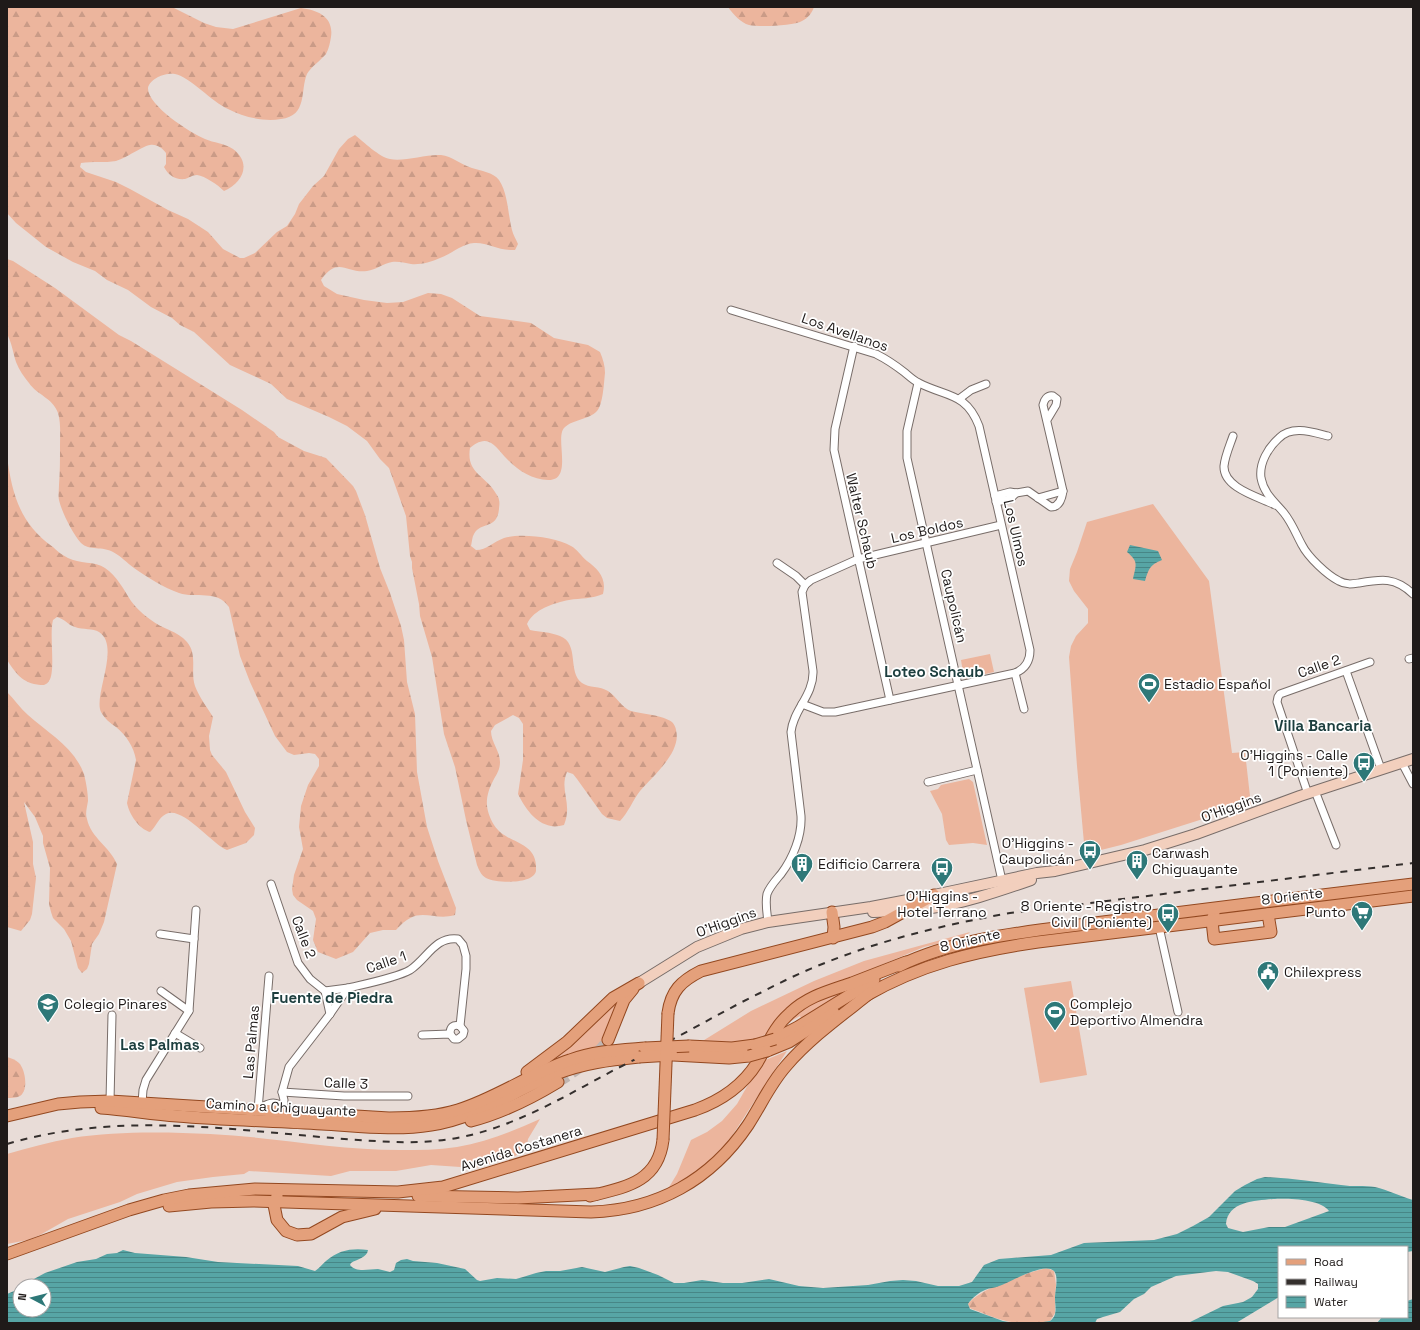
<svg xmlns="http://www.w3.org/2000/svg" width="1420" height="1330" font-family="'Space Grotesk',sans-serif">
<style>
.grass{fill:#ecb59d}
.forest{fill:url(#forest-firs)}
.water{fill:url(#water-rules);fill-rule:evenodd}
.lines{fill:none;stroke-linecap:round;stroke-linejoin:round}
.primary-tunnel{stroke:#c0b5b1;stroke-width:11;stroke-dasharray:11 5.5;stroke-linecap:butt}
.street-casing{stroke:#786d69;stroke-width:9}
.secondary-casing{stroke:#786d69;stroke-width:12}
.primary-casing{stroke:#934820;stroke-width:13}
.street{stroke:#fff;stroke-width:7}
.secondary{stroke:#f2cfbd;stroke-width:10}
.primary{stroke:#e4a07b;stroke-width:11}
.rail{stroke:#342f2d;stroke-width:2;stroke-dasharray:7 7;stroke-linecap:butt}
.primary-bridge-casing{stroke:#934820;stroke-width:13;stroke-linecap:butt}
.primary-bridge{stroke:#e4a07b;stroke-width:11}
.labels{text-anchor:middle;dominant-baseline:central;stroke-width:3.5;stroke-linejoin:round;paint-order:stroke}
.street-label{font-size:14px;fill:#1f1a19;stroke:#fff}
.poi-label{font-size:14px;fill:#1f1a19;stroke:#fff;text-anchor:start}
.neighbourhood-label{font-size:15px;font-weight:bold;fill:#1c3e3e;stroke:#fff}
</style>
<defs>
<pattern id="forest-firs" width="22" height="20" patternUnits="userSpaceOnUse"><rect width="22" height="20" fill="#ecb59d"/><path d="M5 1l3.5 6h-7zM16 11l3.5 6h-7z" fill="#ca9b87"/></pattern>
<pattern id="water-rules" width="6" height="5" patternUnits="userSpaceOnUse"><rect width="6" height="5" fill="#57a5a5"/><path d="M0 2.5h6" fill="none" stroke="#478686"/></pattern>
</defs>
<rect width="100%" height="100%" fill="#e8dcd7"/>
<g class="grass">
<polygon points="1153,504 1209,581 1232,753 1245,752 1251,805 1212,812 1206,818 1121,845 1085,854 1077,766 1069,657 1071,646 1076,636 1088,623 1088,609 1074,591 1069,581 1070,569 1077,552 1087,522"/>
<polygon points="990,654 994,672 964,679 961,660"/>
<polygon points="969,779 973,782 987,845 973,843 949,845 946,840 942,814 930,791 938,789 941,785"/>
<polygon points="1413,889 1413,892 1223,916 1291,904"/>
<polygon points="1208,913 1208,917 1011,943 951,954 950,950 1013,938"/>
<polygon points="970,932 966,936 962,938 924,947 855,976 828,985 804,996 777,1021 766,1034 758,1038 731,1046 701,1042 751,1011 814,981 864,961"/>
<polygon points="1071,981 1087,1075 1040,1083 1024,988"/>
<polygon points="852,987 802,1021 800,1016 784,1025 798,1012 815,1000"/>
<polygon points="621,997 608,1035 601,1050 543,1066"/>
<polygon points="787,1051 728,1142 698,1172 666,1192 677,1174 691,1140 707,1132 722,1121 737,1104 761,1062"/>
<path d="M540,1119L528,1139L526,1150L513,1157L475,1168L431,1165L396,1171H350L331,1176L249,1171L244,1174L213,1177L177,1182L137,1194L120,1202L68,1219L40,1235L28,1240L7,1244V1154C28,1148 50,1142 72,1138C115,1131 167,1132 210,1134C274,1137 336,1150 400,1150C419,1150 438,1150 457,1147C486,1142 513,1131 540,1119Z"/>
</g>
<g class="forest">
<path d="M7,7H172L204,23L216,27L233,29L301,8C318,10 334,17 331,37C330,43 329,48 326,54C321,60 310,68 307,74C300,90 308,116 281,119C264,122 243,117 228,109C212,102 190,77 175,74C170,73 162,75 158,77C154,79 148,84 148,88C147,105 190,133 205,139C214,143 224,143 233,149C252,163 243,183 224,191C218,185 205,176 197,175C192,175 189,178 185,179C175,180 168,175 164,167L166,164V153C162,148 157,144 150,145C143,146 126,158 116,161C105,163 92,161 81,163L80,167L86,172L116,182L130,189L168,210L188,219L208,232L223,249L240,258H244L255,253L277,232L287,226L295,214L299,204L313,186L324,176L339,149L348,139L355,135C364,142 379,157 390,159C404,162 425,154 441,155C452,156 461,165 472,168C481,171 493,172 499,180C508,193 508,215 512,230C513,235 516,239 518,244L515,250C499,251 487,242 474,243C462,244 451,254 440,258C431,262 420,265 411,264C405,263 398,261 392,262C384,263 376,270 367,271C347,274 338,255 321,280L324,286L337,294L364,300L387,303L403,302L428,293L441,294L452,298L480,316L531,323L554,338L588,345L600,352C603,359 605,366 605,373C604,382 603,405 597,411C590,420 565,420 562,432C558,446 571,481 548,480C532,480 517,470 506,458C501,453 496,445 489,442C482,439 475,444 470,448C466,473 485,475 495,492C496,494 499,497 499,500C500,503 499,507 499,509C497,530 481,521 474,534C472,537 472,542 471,546L476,550C487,550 493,542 504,538C520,533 556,537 571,546C577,549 581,556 587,561C598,569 607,578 603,594C592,599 581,598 569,600C554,603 534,609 527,624L530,630C540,632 550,632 560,636C580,644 567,672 582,683C589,688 600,686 608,691C616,696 622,708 631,711C642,714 663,715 672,722C674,724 676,728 676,730C682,752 653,776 640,791C633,800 628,813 620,821L607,818L602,814L577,779L573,774L567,772C559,791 573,803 564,825C560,826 555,827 551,826C535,823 525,808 518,794L523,760V724L519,718L513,715L495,725L491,731C491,742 500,751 500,762C500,769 497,774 494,779C485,796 484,808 494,825C506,844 534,840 536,865C536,867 536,869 536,871C533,885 495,883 486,878C481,875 479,870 477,865L466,820L455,767L444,734L432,657L420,616L419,604L412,568V562L410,556L406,516L389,468L380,459L367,441L347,426L329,417L287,399L271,384L230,365L194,332L180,325L172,318L151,307L128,290L107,280L95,271L73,262L46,247L16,223L7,213Z"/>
<path d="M728,7H814C812,13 808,18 802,21C794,26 759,27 749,25C741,23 733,14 728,7Z"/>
<path d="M7,259L13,261L55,288L119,335L131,341L242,410L274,432L278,437L304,451L326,458L353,486L356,491L365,515L380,568L390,593L401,626L404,640L407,682L415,714L417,772L427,827L438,861L456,908L455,915C431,922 419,903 396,930H383L370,933L353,952L336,959L318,952L313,940L316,919L313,911L297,900L293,895L292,889L294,875L303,849L299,827L301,806L308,785L319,766V759L315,754L309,753L294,755L287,752L275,736L250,682L240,656L229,607C217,589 196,599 179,593C164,588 147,577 134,568C127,563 121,556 113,552C103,546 89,551 81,543C73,534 62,513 59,500C58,496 59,490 59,485C60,472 60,459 60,446C60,435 61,423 58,413C53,398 37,395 29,383C24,377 19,370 16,362C13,353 12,343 7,334Z"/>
<path d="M7,456C12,494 20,524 53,547C57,551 62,555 68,558C79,564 95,561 105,568C117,576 124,590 131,601C136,608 144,615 151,620C162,629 178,631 187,642C198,655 190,671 195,686C199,697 207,707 213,717L209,736L210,750L212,755L226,772L245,812L255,828L254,835L246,843L227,850C212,844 182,805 166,814C158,818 156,827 150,832C139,829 129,814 127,803L136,760C134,747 126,735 116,727C110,723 105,719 101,712C93,696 121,646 99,632C93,628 83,630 75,627C68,625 65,619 57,617L53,620C49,635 56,671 49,681C48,683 46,684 44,685C24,685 17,675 7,660Z"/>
<path d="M7,692C14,699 20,708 28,715C48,733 74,747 84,774C86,782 88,793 88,801C87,807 85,814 87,819C91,838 110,847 117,864L104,922L99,934L92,944L89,964L87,969L82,973L78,968L71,941L64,929L53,918L51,912L49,904L50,868L43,843V836L35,817L24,802L33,842V864L36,878L32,914L30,920L21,931L7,927Z"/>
<path d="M7,1057C11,1058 16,1060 19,1063C25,1069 29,1090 20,1096C16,1098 11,1098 7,1098Z"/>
<path d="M1047,1268L1054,1271L1056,1285L1055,1296V1313L1050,1321C1026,1327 1002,1322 980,1312C976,1310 972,1310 969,1307L968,1304C979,1289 1028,1272 1047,1268Z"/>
</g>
<g class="water">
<path d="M1130,545L1158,551L1162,560C1150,565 1149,568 1145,581L1133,579C1136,565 1139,562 1127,552Z"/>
<path d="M1265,1177C1291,1178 1315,1182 1341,1185C1353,1187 1364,1185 1375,1187C1388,1190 1400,1196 1413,1200V1251L1407,1252V1247H1279V1297L1236,1323H1188L1223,1306L1243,1302L1252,1297L1258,1289V1284L1253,1281L1228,1272L1216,1271L1176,1276L1151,1287L1144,1294L1134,1299L1120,1312L1103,1317L1097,1319L1095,1323H1036L1050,1321C1058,1315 1055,1307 1055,1298C1055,1291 1059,1277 1054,1271C1044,1261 1010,1283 999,1286C995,1288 989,1288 985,1290C978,1293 972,1298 968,1304L970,1309L1003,1321L1014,1323H7V1294L14,1291L20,1287V1310H44V1286H21L45,1273L77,1262L96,1259L107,1254L117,1253L123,1250L135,1253L186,1257L218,1262L298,1266L315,1271C320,1268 322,1264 326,1261C339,1250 352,1248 368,1250C367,1258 357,1259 351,1263L350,1265C356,1273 369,1269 378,1269C382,1270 386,1271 390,1272L394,1270L396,1263L401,1260L407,1259L413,1261L437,1263L465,1269L477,1280L480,1281L497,1278L516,1279L523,1277L536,1273L546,1271H560L582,1267L605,1272L624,1267L630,1266L639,1268L658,1275L674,1283H684L702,1280L723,1283H742L769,1279L799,1286L823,1288L868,1285L890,1281L903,1280L916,1281L938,1286H959L972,1282L984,1265L999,1259L1051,1255L1084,1243L1154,1240L1177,1234L1193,1226L1209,1217L1235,1191L1245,1185L1257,1179ZM1273,1199C1287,1198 1321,1199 1329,1211L1285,1227H1269L1243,1232L1228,1228L1226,1224C1228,1201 1256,1201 1273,1199Z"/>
<polygon points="1413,1299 1413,1323 1377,1323 1382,1317 1407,1317 1407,1301"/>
</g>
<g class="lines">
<path class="primary-tunnel" d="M558,1082C577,1070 595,1058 608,1040"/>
<g class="street-casing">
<g id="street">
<path d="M731,310L876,354C886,359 895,365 904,372C909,376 914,381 919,383C946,397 966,392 979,426L1030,650C1030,661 1025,669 1015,673L835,712H823L802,704"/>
<polyline points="854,346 835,429 834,450 890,700"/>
<polyline points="918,383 907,431 907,458 1003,885"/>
<polyline points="959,399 971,390 986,384"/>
<path d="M1233,436C1230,445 1225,456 1224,466C1223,488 1259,497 1275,505"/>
<path d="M1328,436C1312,432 1292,425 1279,438C1268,448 1259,463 1261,478C1264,494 1275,502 1284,513C1292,523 1296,534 1302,545C1308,557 1327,575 1339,581C1346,585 1352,584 1359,583C1382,579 1395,577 1413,594"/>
<path d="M995,496L1010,492L1016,493L1028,491L1051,507C1059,507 1062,498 1063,491L1043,405C1044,400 1047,395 1053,396L1057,399L1056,405L1047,420"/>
<polyline points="1038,498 1063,491"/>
<polyline points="996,502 1010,499 1016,493"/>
<polyline points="777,563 796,576 805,585"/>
<polyline points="805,585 811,580 858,559 1001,525"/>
<polyline points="1409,659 1413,658"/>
<polyline points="1346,671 1381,769"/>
<polyline points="1015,673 1024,709"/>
<polyline points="1402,763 1413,784"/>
<polyline points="928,782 977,770"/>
<polyline points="1315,791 1336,845"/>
<polyline points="1308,794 1277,702 1278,697 1280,694 1370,662"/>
<polyline points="271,884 298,963 310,979 325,991 330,1014"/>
<path d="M768,922C767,913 765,903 767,894C770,886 776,880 781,874C793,858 802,836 801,816L791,732C793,710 814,695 813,671L802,592L805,585"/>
<polyline points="1159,927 1178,1012"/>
<polyline points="160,934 194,939"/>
<polyline points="161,991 189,1011"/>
<polyline points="325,991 348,988"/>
<polyline points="175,1033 200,1048"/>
<path d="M450,1034C450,1027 453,1024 460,1026"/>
<polyline points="282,1092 344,1096 408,1096"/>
<polyline points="110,1101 112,1015"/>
<polyline points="142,1103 143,1090 146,1080 189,1011 196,910"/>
<path d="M258,1109C267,1104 275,1099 283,1108"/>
<polyline points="258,1110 269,976"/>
<path d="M283,1111L284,1100L282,1092L289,1067L330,1014L348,988C365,984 396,978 410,970C427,959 435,936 458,939L463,945L466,956V969L460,1026L464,1031L463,1035L458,1039H454L450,1034L422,1035"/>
</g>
</g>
<g class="secondary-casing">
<g id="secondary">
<path d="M873,912C891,911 908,911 925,909C961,904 997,892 1031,880"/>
<polyline points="639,983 697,947 741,929 768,922 871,907 934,895 1037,873 1055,871 1145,850 1196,834 1300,796 1413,759"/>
</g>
</g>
<g class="primary-casing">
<g id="primary">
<polyline points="832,912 834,927 833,938"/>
<polyline points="1214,914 1212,921 1214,939 1271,932 1268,914"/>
<path d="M899,966C961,936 1036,931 1103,922C1206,909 1310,896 1413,884"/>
<path d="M865,996C921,964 975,951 1038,942L1413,896"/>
<path d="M668,1013C671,991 681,981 701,971L872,927L885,922L934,895"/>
<polyline points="775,1039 798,1027 874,980"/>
<polyline points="608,1040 624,1000 633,989"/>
<polyline points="689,1046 732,1048 755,1045"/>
<polyline points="767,1051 789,1042 834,1013"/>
<polyline points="673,1055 729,1058 749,1056"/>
<polyline points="527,1072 567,1042 613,998 639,983"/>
<path d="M101,1108C127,1110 151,1114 177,1116C225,1120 274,1121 322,1124C358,1126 395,1131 431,1125C478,1118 513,1091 556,1074C583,1063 610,1060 639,1057"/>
<path d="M7,1116L58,1104L80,1102L110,1101L389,1118C412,1118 436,1117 458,1110C497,1098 531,1073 570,1060C594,1051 620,1050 645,1048"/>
<path d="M471,1121C502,1113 530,1099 558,1082"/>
<polyline points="277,1196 274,1205 277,1220 286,1231 297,1235 311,1234 342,1217 375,1209"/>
<polyline points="418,1196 518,1198 597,1194"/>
<path d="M590,1196C626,1187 658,1182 663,1140"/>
<path d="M169,1206L211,1202L253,1201L591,1212C657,1210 711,1180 748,1125C761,1105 770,1084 786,1066C810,1038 841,1016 870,993"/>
<path d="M7,1254L129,1210L164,1200L189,1195L255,1189L398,1192L443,1187L695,1110C720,1101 742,1087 757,1063C768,1045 773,1028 790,1013C808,996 829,991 852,983C870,976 888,969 906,962"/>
</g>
</g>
<use href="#street" class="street"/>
<use href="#secondary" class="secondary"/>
<use href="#primary" class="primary"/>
<path class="rail" d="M7,1144C135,1106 265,1137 395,1142C420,1143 446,1141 471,1135C523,1122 569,1094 616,1069C636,1059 656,1049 675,1038C704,1023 731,1007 760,993C783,981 806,970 830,961C888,938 949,924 1010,913L1413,863"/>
<g class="primary-bridge-casing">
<g id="primary-bridge">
<polyline points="755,1045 775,1039"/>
<polyline points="645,1048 689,1046"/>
<polyline points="749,1056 767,1051"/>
<polyline points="639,1057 672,1055"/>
<polyline points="663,1140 668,1013"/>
</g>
</g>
<use href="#primary-bridge" class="primary-bridge"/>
</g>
<defs>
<g id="stadium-pin" transform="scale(1.15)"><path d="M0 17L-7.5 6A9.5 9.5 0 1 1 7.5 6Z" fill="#2e7878" stroke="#fff"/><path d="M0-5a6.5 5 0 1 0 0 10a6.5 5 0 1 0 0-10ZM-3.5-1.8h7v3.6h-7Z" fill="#fff"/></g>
<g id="bus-pin" transform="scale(1.15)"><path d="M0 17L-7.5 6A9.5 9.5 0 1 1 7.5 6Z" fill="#2e7878" stroke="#fff"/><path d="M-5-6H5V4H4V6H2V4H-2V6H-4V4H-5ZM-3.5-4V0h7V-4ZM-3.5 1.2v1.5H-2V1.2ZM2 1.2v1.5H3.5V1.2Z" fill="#fff"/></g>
<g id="building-pin" transform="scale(1.15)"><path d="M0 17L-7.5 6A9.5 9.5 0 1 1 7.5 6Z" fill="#2e7878" stroke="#fff"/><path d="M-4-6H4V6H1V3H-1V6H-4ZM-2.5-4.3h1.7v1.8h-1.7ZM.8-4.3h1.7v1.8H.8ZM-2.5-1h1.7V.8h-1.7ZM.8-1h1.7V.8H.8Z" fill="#fff"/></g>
<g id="supermarket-pin" transform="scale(1.15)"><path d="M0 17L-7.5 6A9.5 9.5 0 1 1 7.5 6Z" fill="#2e7878" stroke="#fff"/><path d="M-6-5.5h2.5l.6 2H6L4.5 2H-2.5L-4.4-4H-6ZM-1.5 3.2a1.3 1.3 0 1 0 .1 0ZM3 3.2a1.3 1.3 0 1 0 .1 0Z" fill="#fff"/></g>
<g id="civic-pin" transform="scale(1.15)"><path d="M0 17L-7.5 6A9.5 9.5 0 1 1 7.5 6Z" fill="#2e7878" stroke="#fff"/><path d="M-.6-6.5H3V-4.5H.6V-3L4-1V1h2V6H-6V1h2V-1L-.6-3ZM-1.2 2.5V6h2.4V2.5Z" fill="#fff"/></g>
<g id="school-pin" transform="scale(1.15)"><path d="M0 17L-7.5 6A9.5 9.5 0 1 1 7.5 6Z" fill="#2e7878" stroke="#fff"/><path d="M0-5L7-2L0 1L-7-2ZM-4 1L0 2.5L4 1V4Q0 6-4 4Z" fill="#fff"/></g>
</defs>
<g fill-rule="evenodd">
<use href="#stadium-pin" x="1149" y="684"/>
<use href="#bus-pin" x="1364" y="763"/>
<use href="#bus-pin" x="1090" y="851"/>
<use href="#building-pin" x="1137" y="861"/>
<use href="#building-pin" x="802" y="864"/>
<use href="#bus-pin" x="942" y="868"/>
<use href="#supermarket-pin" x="1362" y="912"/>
<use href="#bus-pin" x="1168" y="914"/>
<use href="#civic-pin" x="1268" y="972"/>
<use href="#school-pin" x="48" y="1004"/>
<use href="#stadium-pin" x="1055" y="1012"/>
</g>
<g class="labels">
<g class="street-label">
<text transform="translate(845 332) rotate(19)">Los Avellanos</text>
<text transform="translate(862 521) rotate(77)">Walter Schaub</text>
<text transform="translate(927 530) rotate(-13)">Los Boldos</text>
<text transform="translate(1016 533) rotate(77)">Los Ulmos</text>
<text transform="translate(954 606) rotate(77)">Caupolicán</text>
<text transform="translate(1319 666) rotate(-19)">Calle 2</text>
<text transform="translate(1231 807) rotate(-20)">O'Higgins</text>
<text transform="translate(1292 896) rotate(-7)">8 Oriente</text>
<text transform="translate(726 922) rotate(-20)">O'Higgins</text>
<text transform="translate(304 937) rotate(69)">Calle 2</text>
<text transform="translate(970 940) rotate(-13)">8 Oriente</text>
<text transform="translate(386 962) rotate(-19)">Calle 1</text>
<text transform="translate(251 1042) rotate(-85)">Las Palmas</text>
<text transform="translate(346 1083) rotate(2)">Calle 3</text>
<text transform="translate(281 1107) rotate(3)">Camino a Chiguayante</text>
<text transform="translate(521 1148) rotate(-17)">Avenida Costanera</text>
</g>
<g class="poi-label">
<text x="1164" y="684">Estadio Español</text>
<text x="1348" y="755" text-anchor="end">O'Higgins - Calle<tspan x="1348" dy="16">1 (Poniente)</tspan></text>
<text x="1074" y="843" text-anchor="end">O'Higgins -<tspan x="1074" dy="16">Caupolicán</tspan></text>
<text x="1152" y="853">Carwash<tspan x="1152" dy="16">Chiguayante</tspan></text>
<text x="818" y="864">Edificio Carrera</text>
<text x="942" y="896" text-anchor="middle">O'Higgins -<tspan x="942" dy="16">Hotel Terrano</tspan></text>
<text x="1152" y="906" text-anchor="end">8 Oriente - Registro<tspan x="1152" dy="16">Civil (Poniente)</tspan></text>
<text x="1346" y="912" text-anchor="end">Punto</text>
<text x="1284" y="972">Chilexpress</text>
<text x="64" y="1004">Colegio Pinares</text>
<text x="1070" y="1004">Complejo<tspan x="1070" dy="16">Deportivo Almendra</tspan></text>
</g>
<g class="neighbourhood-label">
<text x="934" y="671">Loteo Schaub</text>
<text x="1323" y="725">Villa Bancaria</text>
<text x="332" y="997">Fuente de Piedra</text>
<text x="160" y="1044">Las Palmas</text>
</g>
</g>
<rect width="1420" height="1330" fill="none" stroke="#1f1a19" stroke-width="16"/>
<rect x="1278" y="1246" width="130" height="72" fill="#ffffff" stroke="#a5a3a3"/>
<rect x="1286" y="1259" width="20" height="6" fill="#e4a07b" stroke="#a5a3a3"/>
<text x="1314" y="1266" font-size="12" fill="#1f1a19">Road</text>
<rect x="1286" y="1279" width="20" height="6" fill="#342f2d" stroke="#a5a3a3"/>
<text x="1314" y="1286" font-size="12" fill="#1f1a19">Railway</text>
<rect x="1286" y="1296" width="20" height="12" fill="url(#water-rules)" stroke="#a5a3a3"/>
<text x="1314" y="1306" font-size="12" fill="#1f1a19">Water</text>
<g transform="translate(32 1298) rotate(277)"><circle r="19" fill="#ffffff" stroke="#a5a3a3"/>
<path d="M0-3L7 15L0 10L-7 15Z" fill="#2e7878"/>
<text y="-6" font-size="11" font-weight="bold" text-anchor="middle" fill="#1f1a19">N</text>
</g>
</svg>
